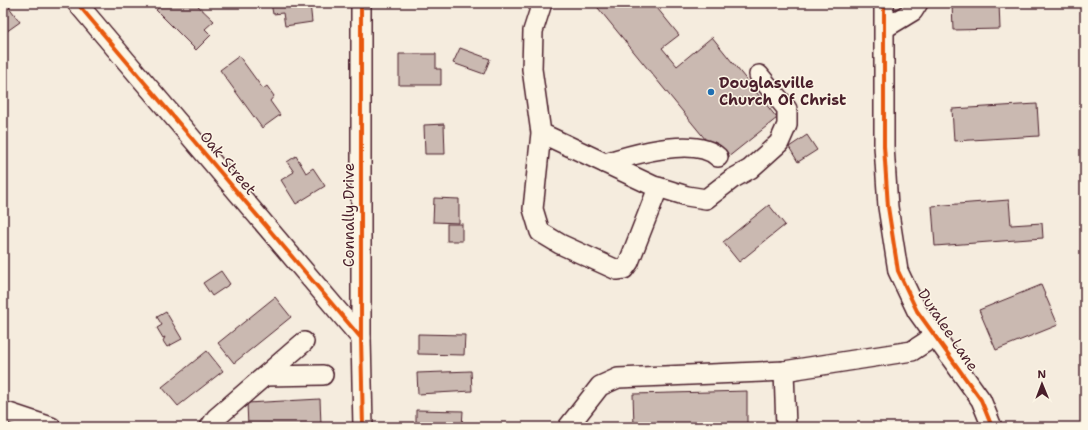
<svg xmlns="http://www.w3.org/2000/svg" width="1088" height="430" font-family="'Shantell Sans',sans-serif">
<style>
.building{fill:#cab9b1;stroke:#4a1f2b}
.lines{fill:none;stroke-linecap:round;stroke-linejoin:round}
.minor-casing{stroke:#4a1f2b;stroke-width:22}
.minor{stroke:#fcf5e5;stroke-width:19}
.cycleway-casing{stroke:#fcf5e5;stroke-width:6}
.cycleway{stroke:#e8590c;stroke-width:4}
.poi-dot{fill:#1f6fb2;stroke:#fcf5e5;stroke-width:1.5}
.labels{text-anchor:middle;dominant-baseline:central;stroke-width:3;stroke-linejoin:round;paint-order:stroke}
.poi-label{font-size:15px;font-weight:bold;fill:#4a1f2b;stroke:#fcf5e5;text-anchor:start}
.street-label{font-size:15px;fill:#4a1f2b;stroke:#fcf5e5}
</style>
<rect width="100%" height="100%" fill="#f5ecde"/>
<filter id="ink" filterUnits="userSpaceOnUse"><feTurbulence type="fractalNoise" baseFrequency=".025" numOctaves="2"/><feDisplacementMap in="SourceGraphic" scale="8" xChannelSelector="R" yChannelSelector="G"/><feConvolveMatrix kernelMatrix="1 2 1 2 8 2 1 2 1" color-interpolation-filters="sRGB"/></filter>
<g filter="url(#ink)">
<g class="building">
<polygon points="3,3 6,3 20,22 3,34"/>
<polygon points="164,3 195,3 214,21 205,29 211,35 196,50 156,10"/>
<polygon points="271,3 310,3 312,22 285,26 283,13 273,14"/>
<polygon points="594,3 653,3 679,35 662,48 677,66 712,37 777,118 717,166 719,156"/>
<polygon points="952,3 999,3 1000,29 953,30"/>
<polygon points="460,48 490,59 484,74 453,63"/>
<polygon points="399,54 436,54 436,69 441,69 441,85 399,85"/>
<polygon points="239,56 263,89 267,86 274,96 270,101 280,115 262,128 220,70"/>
<polygon points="1037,104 1039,136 954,141 952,109"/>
<polygon points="444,124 445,154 425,154 424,125"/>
<polygon points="807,135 817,150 798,162 789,147"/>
<polygon points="296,156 306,173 313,168 325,186 296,204 281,180 294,172 287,162"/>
<polygon points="434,198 459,199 459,223 433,222"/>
<polygon points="1009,200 1011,225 1042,223 1043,238 935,246 932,206"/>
<polygon points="769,205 785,225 739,262 723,242"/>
<rect x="447" y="224" width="15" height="17"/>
<polygon points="221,271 230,284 212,296 203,283"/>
<polygon points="1041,285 1058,325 996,350 979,310"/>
<polygon points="275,297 291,317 234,363 218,343"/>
<polygon points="166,312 182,339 167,347 163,341 165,337 163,338 157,328 162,325 157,317"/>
<polygon points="418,334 465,335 464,355 418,354"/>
<polygon points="207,351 223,371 178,406 162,387"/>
<polygon points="471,371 472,391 418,394 417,373"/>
<polygon points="747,391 747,427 634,427 633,394"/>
<polygon points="320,399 321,425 248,427 247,403"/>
<polygon points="416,410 463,411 462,427 416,427"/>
</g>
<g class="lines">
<g class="minor-casing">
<g id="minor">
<polyline points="77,3 361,338"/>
<polyline points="361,3 361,338 363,427"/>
<polyline points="884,3 884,146 888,207 898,271 917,311 981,400 992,427"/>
<polyline points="885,28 913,11 918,3"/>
<polyline points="541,133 658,188 629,262 624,269 617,270 560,244 540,232 533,209 541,133 532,69 533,31 542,3"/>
<path d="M605,163C630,155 696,135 718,157"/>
<polyline points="658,187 687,196 706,199 732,179 750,169 779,143 787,125 787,109 759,75"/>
<polyline points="784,371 786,427"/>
<polyline points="265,376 323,375"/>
<polyline points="3,411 51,427"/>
<polyline points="210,427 216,418 304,342"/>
<polyline points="568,427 600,386 618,378 784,371 912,351 935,336"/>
</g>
</g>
<use href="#minor" class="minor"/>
<g class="cycleway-casing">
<g id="cycleway">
<polyline points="77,3 361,338"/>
<polyline points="361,3 361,338 363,427"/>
<polyline points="884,3 884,146 888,207 898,271 917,311 981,400 992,427"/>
</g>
</g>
<use href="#cycleway" class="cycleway"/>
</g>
</g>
<circle class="poi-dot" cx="711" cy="92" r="4"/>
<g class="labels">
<g class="poi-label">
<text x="719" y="83">Douglasville<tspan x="719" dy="17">Church Of Christ</tspan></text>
</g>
<g class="street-label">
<text transform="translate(228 163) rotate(50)">Oak Street</text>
<text transform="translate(349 215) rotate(-90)">Connally Drive</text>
<text transform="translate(948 330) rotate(56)">Duralee Lane</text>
</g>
</g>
<rect width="1088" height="430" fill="none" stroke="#fcf5e5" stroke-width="16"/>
<rect x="8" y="8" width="1072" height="414" fill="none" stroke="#4a1f2b" stroke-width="1.5" filter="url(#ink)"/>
<g transform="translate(1042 384) rotate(359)" stroke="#fcf5e5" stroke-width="3" paint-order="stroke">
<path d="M0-3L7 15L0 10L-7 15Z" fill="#4a1f2b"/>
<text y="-6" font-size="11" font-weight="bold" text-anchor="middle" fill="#4a1f2b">N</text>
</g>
</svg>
